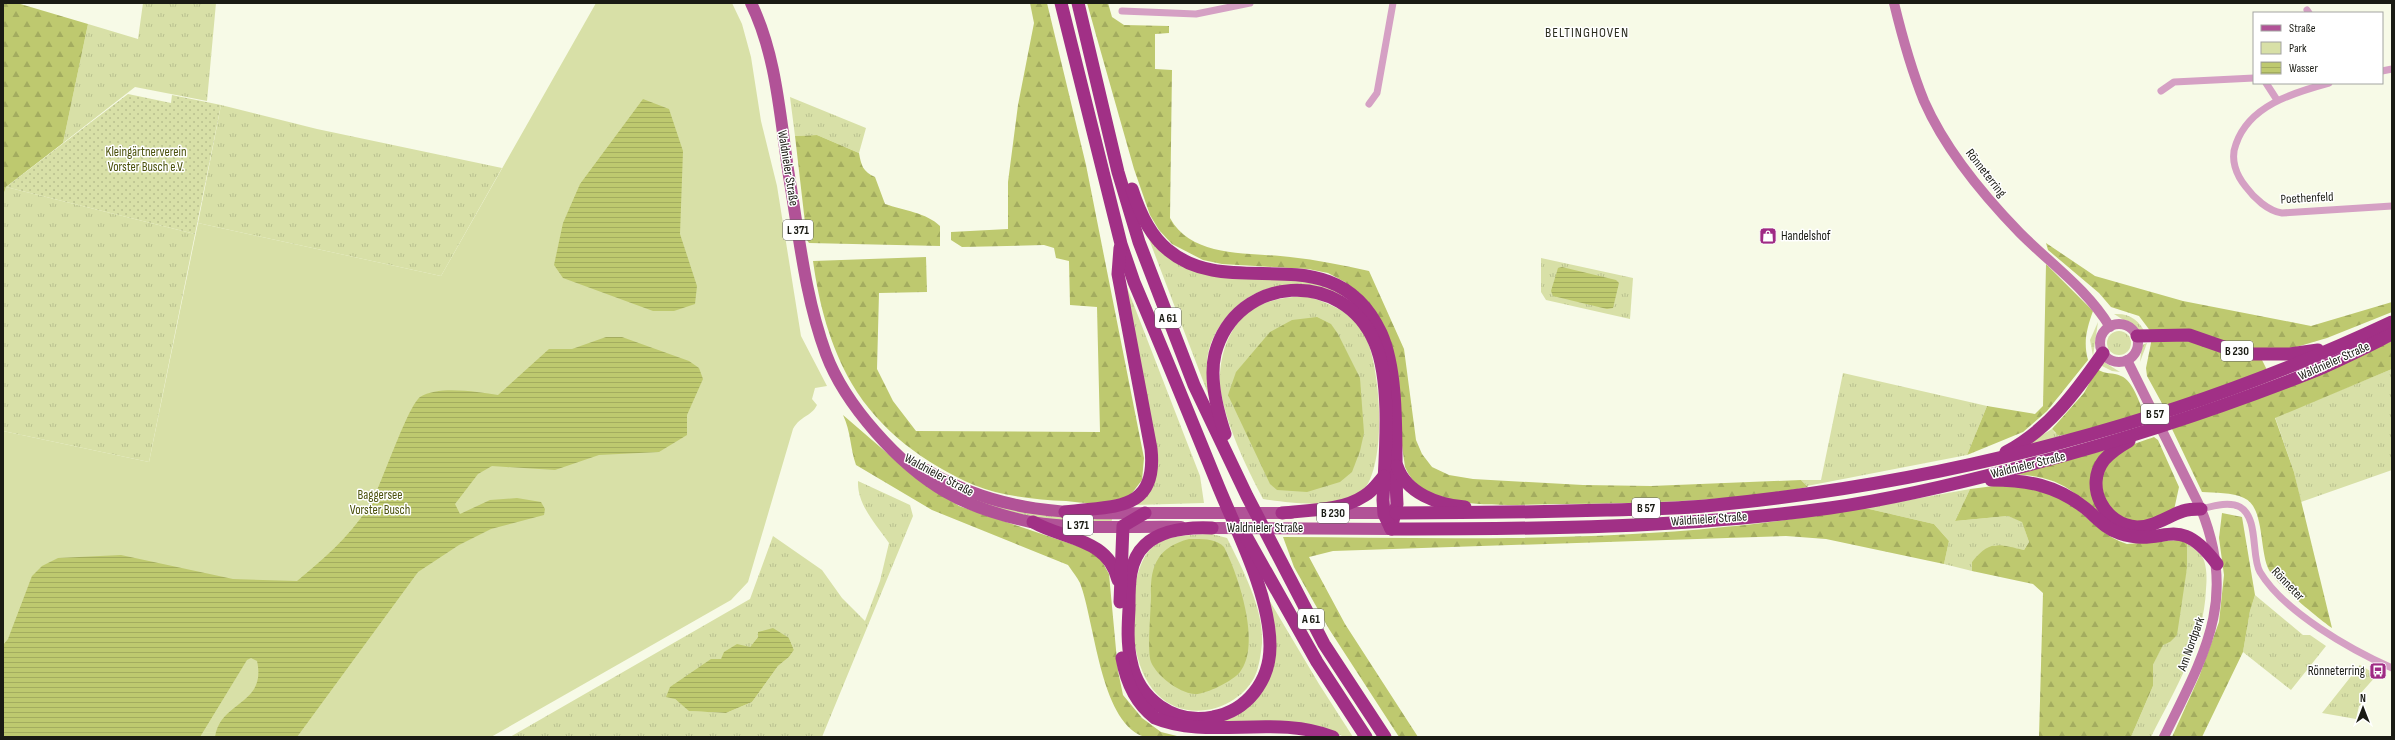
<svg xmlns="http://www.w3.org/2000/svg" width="2395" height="740" font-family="'Sofia Sans Condensed',sans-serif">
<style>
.grass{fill:url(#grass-tufts);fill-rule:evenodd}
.forest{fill:url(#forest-firs)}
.park{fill:#d8e0a7}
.garden{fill:url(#garden-dots)}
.water{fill:url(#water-rules)}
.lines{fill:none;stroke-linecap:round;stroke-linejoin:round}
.street{stroke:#d5a0c4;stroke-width:7}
.secondary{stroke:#c174aa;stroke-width:10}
.primary{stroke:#b15297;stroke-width:12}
.highway{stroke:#a13086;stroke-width:13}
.labels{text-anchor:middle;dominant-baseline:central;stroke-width:3;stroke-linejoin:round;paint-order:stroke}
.shield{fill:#fff;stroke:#5f5f5a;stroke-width:1}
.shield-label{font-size:12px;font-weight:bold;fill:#1a1b14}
.park-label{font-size:13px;fill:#4b510c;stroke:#fff}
.street-label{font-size:13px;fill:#1a1b14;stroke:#fff}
.poi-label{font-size:13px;fill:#1a1b14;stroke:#fff;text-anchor:start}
.neighbourhood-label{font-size:14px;letter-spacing:1px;fill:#2b2d1f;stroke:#fff}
</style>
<defs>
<pattern id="grass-tufts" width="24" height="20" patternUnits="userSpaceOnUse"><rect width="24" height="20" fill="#d8e0a7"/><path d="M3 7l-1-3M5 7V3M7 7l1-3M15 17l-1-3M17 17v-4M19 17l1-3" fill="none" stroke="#b9c08f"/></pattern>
<pattern id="forest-firs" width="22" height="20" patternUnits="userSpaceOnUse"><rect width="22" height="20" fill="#bec96f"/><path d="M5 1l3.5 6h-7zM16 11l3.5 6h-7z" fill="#a3ac5f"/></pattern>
<pattern id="garden-dots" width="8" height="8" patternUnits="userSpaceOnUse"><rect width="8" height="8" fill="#d8e0a7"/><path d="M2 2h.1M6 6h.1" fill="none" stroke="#b9c08f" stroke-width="1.8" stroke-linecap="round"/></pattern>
<pattern id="water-rules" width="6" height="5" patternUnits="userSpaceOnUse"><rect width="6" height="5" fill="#bec96f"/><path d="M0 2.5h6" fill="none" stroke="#a3ac5f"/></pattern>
</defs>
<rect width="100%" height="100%" fill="#f7fae7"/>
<g class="grass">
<polygon points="143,3 216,3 207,101 135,87 63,143 88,24 138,39"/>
<polygon points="790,97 866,128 859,153 817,135 795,136"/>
<polygon points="221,105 317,129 502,168 441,276 198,223"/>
<polygon points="6,187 195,234 149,462 3,431 3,196"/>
<path d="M1147,234L1171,257L1322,284L1341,294L1345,302C1331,298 1289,286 1277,287C1243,290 1208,329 1207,363C1207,374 1209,387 1210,399Z"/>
<polygon points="1541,258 1633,278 1630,319 1546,300 1541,292"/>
<polygon points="1123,277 1200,476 1204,503 1135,505 1154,479"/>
<path d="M1305,296C1326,302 1345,309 1360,326C1381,353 1390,473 1359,494C1336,509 1289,503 1263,499C1246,467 1225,423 1220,386C1219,374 1221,359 1225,347C1239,308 1266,298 1305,296Z"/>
<path d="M2114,314C2130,313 2139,320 2146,334Z"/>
<polygon points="2098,322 2093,356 2090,340"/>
<circle cx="2119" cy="343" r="12"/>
<polygon points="2147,343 2140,362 2142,345"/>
<polygon points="2104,362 2120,372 2112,371 2100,365"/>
<polygon points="2392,369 2392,470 2301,502 2294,472 2275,417"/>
<polygon points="1843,373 1987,406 1967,455 1807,486 1801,480 1821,480"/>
<polygon points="2052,429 2055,433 2078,434 2020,448"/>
<path d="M858,481L910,505L913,516L822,737H510L750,599L773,536L822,570L842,598L865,621L880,581L889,543C876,524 857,505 858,481ZM758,637L789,638L794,650L789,657L778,666L752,702L726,713L690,711L675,699L721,659L750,647Z"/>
<polygon points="949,486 1112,518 1112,520 1111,522 1061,522 994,509"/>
<polygon points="1970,489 1955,521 2008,516 2022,521 2029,542 2024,550 1995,545 1972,562 1972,571 1944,564 1949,541 1934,524 1865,508"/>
<path d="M1212,534L1227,538C1242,568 1264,609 1262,643C1261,653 1259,669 1254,678C1235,712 1185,723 1157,694C1133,670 1129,620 1135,588C1144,536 1166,536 1212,534Z"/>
<path d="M2187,543C2193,548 2199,552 2203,558C2207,567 2207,579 2206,589C2204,643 2175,689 2151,737H2131L2153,686V665L2163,644L2170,642L2187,568Z"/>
<polygon points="1265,593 1319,684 1353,737 1344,737 1330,730 1210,732 1145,699 1218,722 1265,686"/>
<polygon points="2255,595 2303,635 2310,635 2326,646 2291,690 2243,652 2250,611"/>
<polygon points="2360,665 2377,675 2360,694 2366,699 2359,706 2356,719 2322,713"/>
</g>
<g class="forest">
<polygon points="3,3 17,3 88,24 63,143 6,187 3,196"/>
<path d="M1030,3H1047L1086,165L1144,458L1142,480L1129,497C1119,499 1109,501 1099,503C1088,504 1077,502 1066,501C1036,500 1001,496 974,485C925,464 879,430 852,384C830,346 819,304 813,261L926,257L927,292L879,293L877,369L893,401L916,431L1100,432L1097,307L1070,305L1069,261L1056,258L1054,248L1044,245L962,247L951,240V232L1008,229V182L1018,105L1034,23Z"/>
<path d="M1087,3H1108L1112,17L1124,25L1169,26V33L1155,34V69L1172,70L1170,218C1192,259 1251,252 1290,257C1317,260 1343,265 1369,271L1404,349L1416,440L1422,454L1432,467L1449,475L1473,479L1583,485L1651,486L1801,480L1808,487C1728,502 1644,503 1563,504C1527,504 1482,508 1446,499C1427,494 1412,484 1405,467L1386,330L1372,308L1345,282L1328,273L1308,269L1222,264L1203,260L1172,244L1159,230L1150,215L1134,169Z"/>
<path d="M817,135L859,153C861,165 863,172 875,177L885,204C903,210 927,213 940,226V246L809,243L807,240L795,136Z"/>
<polygon points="2046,243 2095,276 2183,301 2311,326 2392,302 2392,312 2327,338 2293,348 2258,352 2267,370 2164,407 2147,376 2146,368 2151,343 2151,332 2139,316 2111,307 2099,293 2048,250"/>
<path d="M2046,264L2093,311C2087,328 2083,342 2088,360L2047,411L2023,432L1967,455L1987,406L2035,414L2043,406Z"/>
<polygon points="1317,317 1331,324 1338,334 1360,378 1364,433 1360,451 1352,472 1340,482 1307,492 1277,490 1270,484 1228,395 1236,372 1270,332 1292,320"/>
<path d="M2392,341V369L2275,418L2294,472L2332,628C2318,618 2276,584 2269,570C2259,551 2265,507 2244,498C2232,492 2215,493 2202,492L2172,429Z"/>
<path d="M2097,369C2105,375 2113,372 2121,376C2133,381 2139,402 2144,413L2078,434L2058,435L2052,429L2084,393Z"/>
<path d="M843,415L916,478L959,506L1086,549L1100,558L1109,574L1118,671L1123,695L1142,718L1161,732L1181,737C1170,737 1152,740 1142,736C1100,719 1095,623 1080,583C1077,577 1072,571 1068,565L932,510L856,465C850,448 851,432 843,415Z"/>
<path d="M2154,437L2158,440L2179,487L2174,510C2165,514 2155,521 2146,523C2116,529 2089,490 2104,465C2114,449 2137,443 2154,437Z"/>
<path d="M2109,449L2099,463L2103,518C2069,487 2060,477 2013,474Z"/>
<path d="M2002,485C2015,487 2040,487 2051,492C2080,505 2097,535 2127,544L2180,540L2187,543V568L2177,635L2170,642L2163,645L2153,665V686L2131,737H2039L2043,593L2033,584L1972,571V562C1990,540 1997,544 2024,550L2029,542L2022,522L2008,516L1955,521L1970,489Z"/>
<path d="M1865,508L1934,524L1949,541L1944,564L1826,539L1786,536L1333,551L1309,557L1345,624L1418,737H1399L1329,629L1294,567L1283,537C1430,538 1578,542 1724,527C1771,523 1818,515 1865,508Z"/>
<polygon points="2222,513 2242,517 2255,595 2250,611 2243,652 2202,737 2172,737 2199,677 2219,622 2224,575 2219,538"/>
<path d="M1189,539C1200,539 1216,538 1224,547C1238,574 1262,645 1240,672C1233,681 1205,695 1194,694C1178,692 1157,676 1151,662C1147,651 1151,610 1151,595C1150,564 1159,547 1189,539Z"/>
</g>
<path class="park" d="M596,3H732L742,24L751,57L761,121L777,186L801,336L827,386L815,388L812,399L817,405C811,417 801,415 793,429L748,582L731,600L491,737H3V431L149,462L198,223L441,276Z"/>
<polygon class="garden" points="128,94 171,103 172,95 221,105 195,234 6,187"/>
<g class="water">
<polygon points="643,99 669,109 683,151 680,234 697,286 695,304 674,311 653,311 563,278 554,265 563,223 580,184"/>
<polygon points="1562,267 1616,280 1619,283 1613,308 1607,309 1553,296 1551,291 1558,268"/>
<path d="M606,337H622L689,361L699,368L703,379L687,415V435L659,452L599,455L555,470L492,466L478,474L455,504L460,514L490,500L517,498L541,502L545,509L544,515L491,529L459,545L418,572L297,737H215C220,701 267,705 257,661L251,658L247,660L200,737H3V645L8,639L32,576L42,566L58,558L121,555L233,579L297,581C325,558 355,532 373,499C383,480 408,406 420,397C439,385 478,392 498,395L549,349H572Z"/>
<polygon points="773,628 789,638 794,650 789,657 778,666 752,702 726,713 689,711 675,699 666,697 670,687 711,659 721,659 724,652 737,644 750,647 758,637 758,632"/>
</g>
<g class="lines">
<g class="street">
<polyline points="2307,10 2309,13"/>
<polyline points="1122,11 1196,14 1250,3"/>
<polyline points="2382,71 2392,69"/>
<polyline points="2266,83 2277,100"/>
<path d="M2329,83C2292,93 2249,106 2236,144C2230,159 2236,175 2246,187C2254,198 2268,211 2282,213L2392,206"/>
<polyline points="2161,91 2174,82 2254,78"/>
<polyline points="1369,104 1377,93 1393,3"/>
<path d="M2201,509C2213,506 2229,501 2240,507C2259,518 2251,557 2260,572C2284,612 2351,650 2392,668"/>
</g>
<g class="secondary">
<path d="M1894,3C1902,36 1911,69 1924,101C1946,151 1983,195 2020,233C2051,264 2087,289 2110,327"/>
<circle cx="2119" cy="343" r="19"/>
<path d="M2127,360L2201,509C2238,600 2204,655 2164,737"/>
</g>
<g class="primary">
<path d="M751,3C777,56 780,119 789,176C799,235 805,297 826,354C845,405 899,465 946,492C972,507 1002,516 1031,522C1080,530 1132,526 1181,527"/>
<path d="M926,470C999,514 1069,514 1151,513C1198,513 1245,513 1291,513"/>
<polyline points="1322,513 1393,513"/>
<polyline points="1212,528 1391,529"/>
</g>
<g class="highway">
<path d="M1061,3L1121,244L1134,282C1163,350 1191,419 1219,488C1238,534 1270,596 1270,646C1270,681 1247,711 1213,717C1174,725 1138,699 1131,661C1127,644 1128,626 1129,609C1129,587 1128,561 1145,545C1162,529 1190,527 1212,528"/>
<polyline points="1078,3 1118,172 1139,242 1194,385 1247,496 1324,644 1385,737"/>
<path d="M1132,189C1139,211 1149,235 1168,250C1232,304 1334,232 1381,333C1401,378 1394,454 1397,504L1393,521"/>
<polyline points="2137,336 2189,335 2235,351 2253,354 2290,354 2318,350"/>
<path d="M1225,434C1217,410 1209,379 1215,354C1236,274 1344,268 1375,343C1392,384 1385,456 1383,500L1384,514L1391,529"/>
<path d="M2129,441C2120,446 2111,452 2104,460C2084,486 2104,525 2137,527C2154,527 2168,516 2183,511C2189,509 2195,509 2201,509"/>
<path d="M2006,452C2048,430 2076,392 2103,353"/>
<path d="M1397,466C1406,493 1438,505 1465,507"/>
<path d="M1991,480C2027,480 2056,485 2085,508C2096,517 2106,529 2119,533C2166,549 2176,510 2217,564"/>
<path d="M1065,512C1111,505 1158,514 1151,449L1118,274L1120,248"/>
<path d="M1282,513C1307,510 1342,511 1364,496C1372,492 1378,483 1384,476"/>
<path d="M1396,513C1467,513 1537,512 1607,510C1643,509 1679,509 1715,505C1948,482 2180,422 2392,322"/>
<path d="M1033,522C1064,540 1108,538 1118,580"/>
<path d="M1391,529C1537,529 1685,528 1830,508C1893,499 1956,484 2017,468C2118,442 2216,410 2312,372C2339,361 2366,347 2392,334"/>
<polyline points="1246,536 1317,662 1366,737"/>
<polyline points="1120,602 1123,526 1145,513"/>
<path d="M1122,658C1126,681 1135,703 1155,718C1208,740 1276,714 1333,737"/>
</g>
</g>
<defs>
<g id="shop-square" transform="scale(0.9)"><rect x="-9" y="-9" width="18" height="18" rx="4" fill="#9f2a84" stroke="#fff"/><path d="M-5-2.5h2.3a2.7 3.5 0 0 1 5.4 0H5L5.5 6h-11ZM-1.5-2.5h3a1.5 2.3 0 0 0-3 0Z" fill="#fff"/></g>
<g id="bus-square" transform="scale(0.9)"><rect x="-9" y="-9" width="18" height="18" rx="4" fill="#9f2a84" stroke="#fff"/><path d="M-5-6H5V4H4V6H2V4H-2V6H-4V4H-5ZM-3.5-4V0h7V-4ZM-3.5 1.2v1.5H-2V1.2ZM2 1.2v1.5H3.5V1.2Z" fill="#fff"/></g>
</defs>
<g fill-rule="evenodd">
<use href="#shop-square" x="1768" y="236"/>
<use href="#bus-square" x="2378" y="671"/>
</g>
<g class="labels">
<g class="shield">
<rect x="783" y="220" width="30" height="20" rx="3"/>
<rect x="1155" y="308" width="26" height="20" rx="3"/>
<rect x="2221" y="341" width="32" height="20" rx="3"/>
<rect x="2141" y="404" width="28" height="20" rx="3"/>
<rect x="1632" y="498" width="28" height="20" rx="3"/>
<rect x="1317" y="503" width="32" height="20" rx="3"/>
<rect x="1063" y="515" width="30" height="20" rx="3"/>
<rect x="1298" y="609" width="26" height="20" rx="3"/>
</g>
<g class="shield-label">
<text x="798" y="230">L 371</text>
<text x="1168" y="318">A 61</text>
<text x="2237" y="351">B 230</text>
<text x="2155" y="414">B 57</text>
<text x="1646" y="508">B 57</text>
<text x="1333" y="513">B 230</text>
<text x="1078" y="525">L 371</text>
<text x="1311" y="619">A 61</text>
</g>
<g class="park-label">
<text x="146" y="152">Kleingärtnerverein<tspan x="146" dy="15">Vorster Busch e.V.</tspan></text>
<text x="380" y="495">Baggersee<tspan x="380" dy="15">Vorster Busch</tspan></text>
</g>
<g class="street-label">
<text transform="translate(788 168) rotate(81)">Waldnieler Straße</text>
<text transform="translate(1986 173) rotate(52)">Rönneterring</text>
<text transform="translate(2307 198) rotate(-3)">Poethenfeld</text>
<text transform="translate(2334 361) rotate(-24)">Waldnieler Straße</text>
<text transform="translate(2028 465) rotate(-14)">Waldnieler Straße</text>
<text transform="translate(939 475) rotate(28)">Waldnieler Straße</text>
<text transform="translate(1709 519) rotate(-4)">Waldnieler Straße</text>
<text x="1265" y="528">Waldnieler Straße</text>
<text transform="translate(2288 584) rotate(46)">Rönneter</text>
<text transform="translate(2191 644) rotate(-70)">Am Nordpark</text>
</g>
<g class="poi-label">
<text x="1781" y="236">Handelshof</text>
<text x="2365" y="671" text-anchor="end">Rönneterring</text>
</g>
<g class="neighbourhood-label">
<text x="1587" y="32">BELTINGHOVEN</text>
</g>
</g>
<rect width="2395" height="740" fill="none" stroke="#1a1b14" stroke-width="8"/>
<rect x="2253" y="12" width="130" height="72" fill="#ffffff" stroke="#a3a4a1"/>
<rect x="2261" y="25" width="20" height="6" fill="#b15297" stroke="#a3a4a1"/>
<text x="2289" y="32" font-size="12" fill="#1a1b14">Straße</text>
<rect x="2261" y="42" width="20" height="12" fill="#d8e0a7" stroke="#a3a4a1"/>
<text x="2289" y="52" font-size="12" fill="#1a1b14">Park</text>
<rect x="2261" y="62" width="20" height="12" fill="url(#water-rules)" stroke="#a3a4a1"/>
<text x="2289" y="72" font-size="12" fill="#1a1b14">Wasser</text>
<g transform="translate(2363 708)" stroke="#ffffff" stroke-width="3" paint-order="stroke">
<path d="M0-3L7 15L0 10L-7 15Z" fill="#1a1b14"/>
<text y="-6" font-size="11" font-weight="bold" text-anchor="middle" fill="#1a1b14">N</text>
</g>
</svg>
